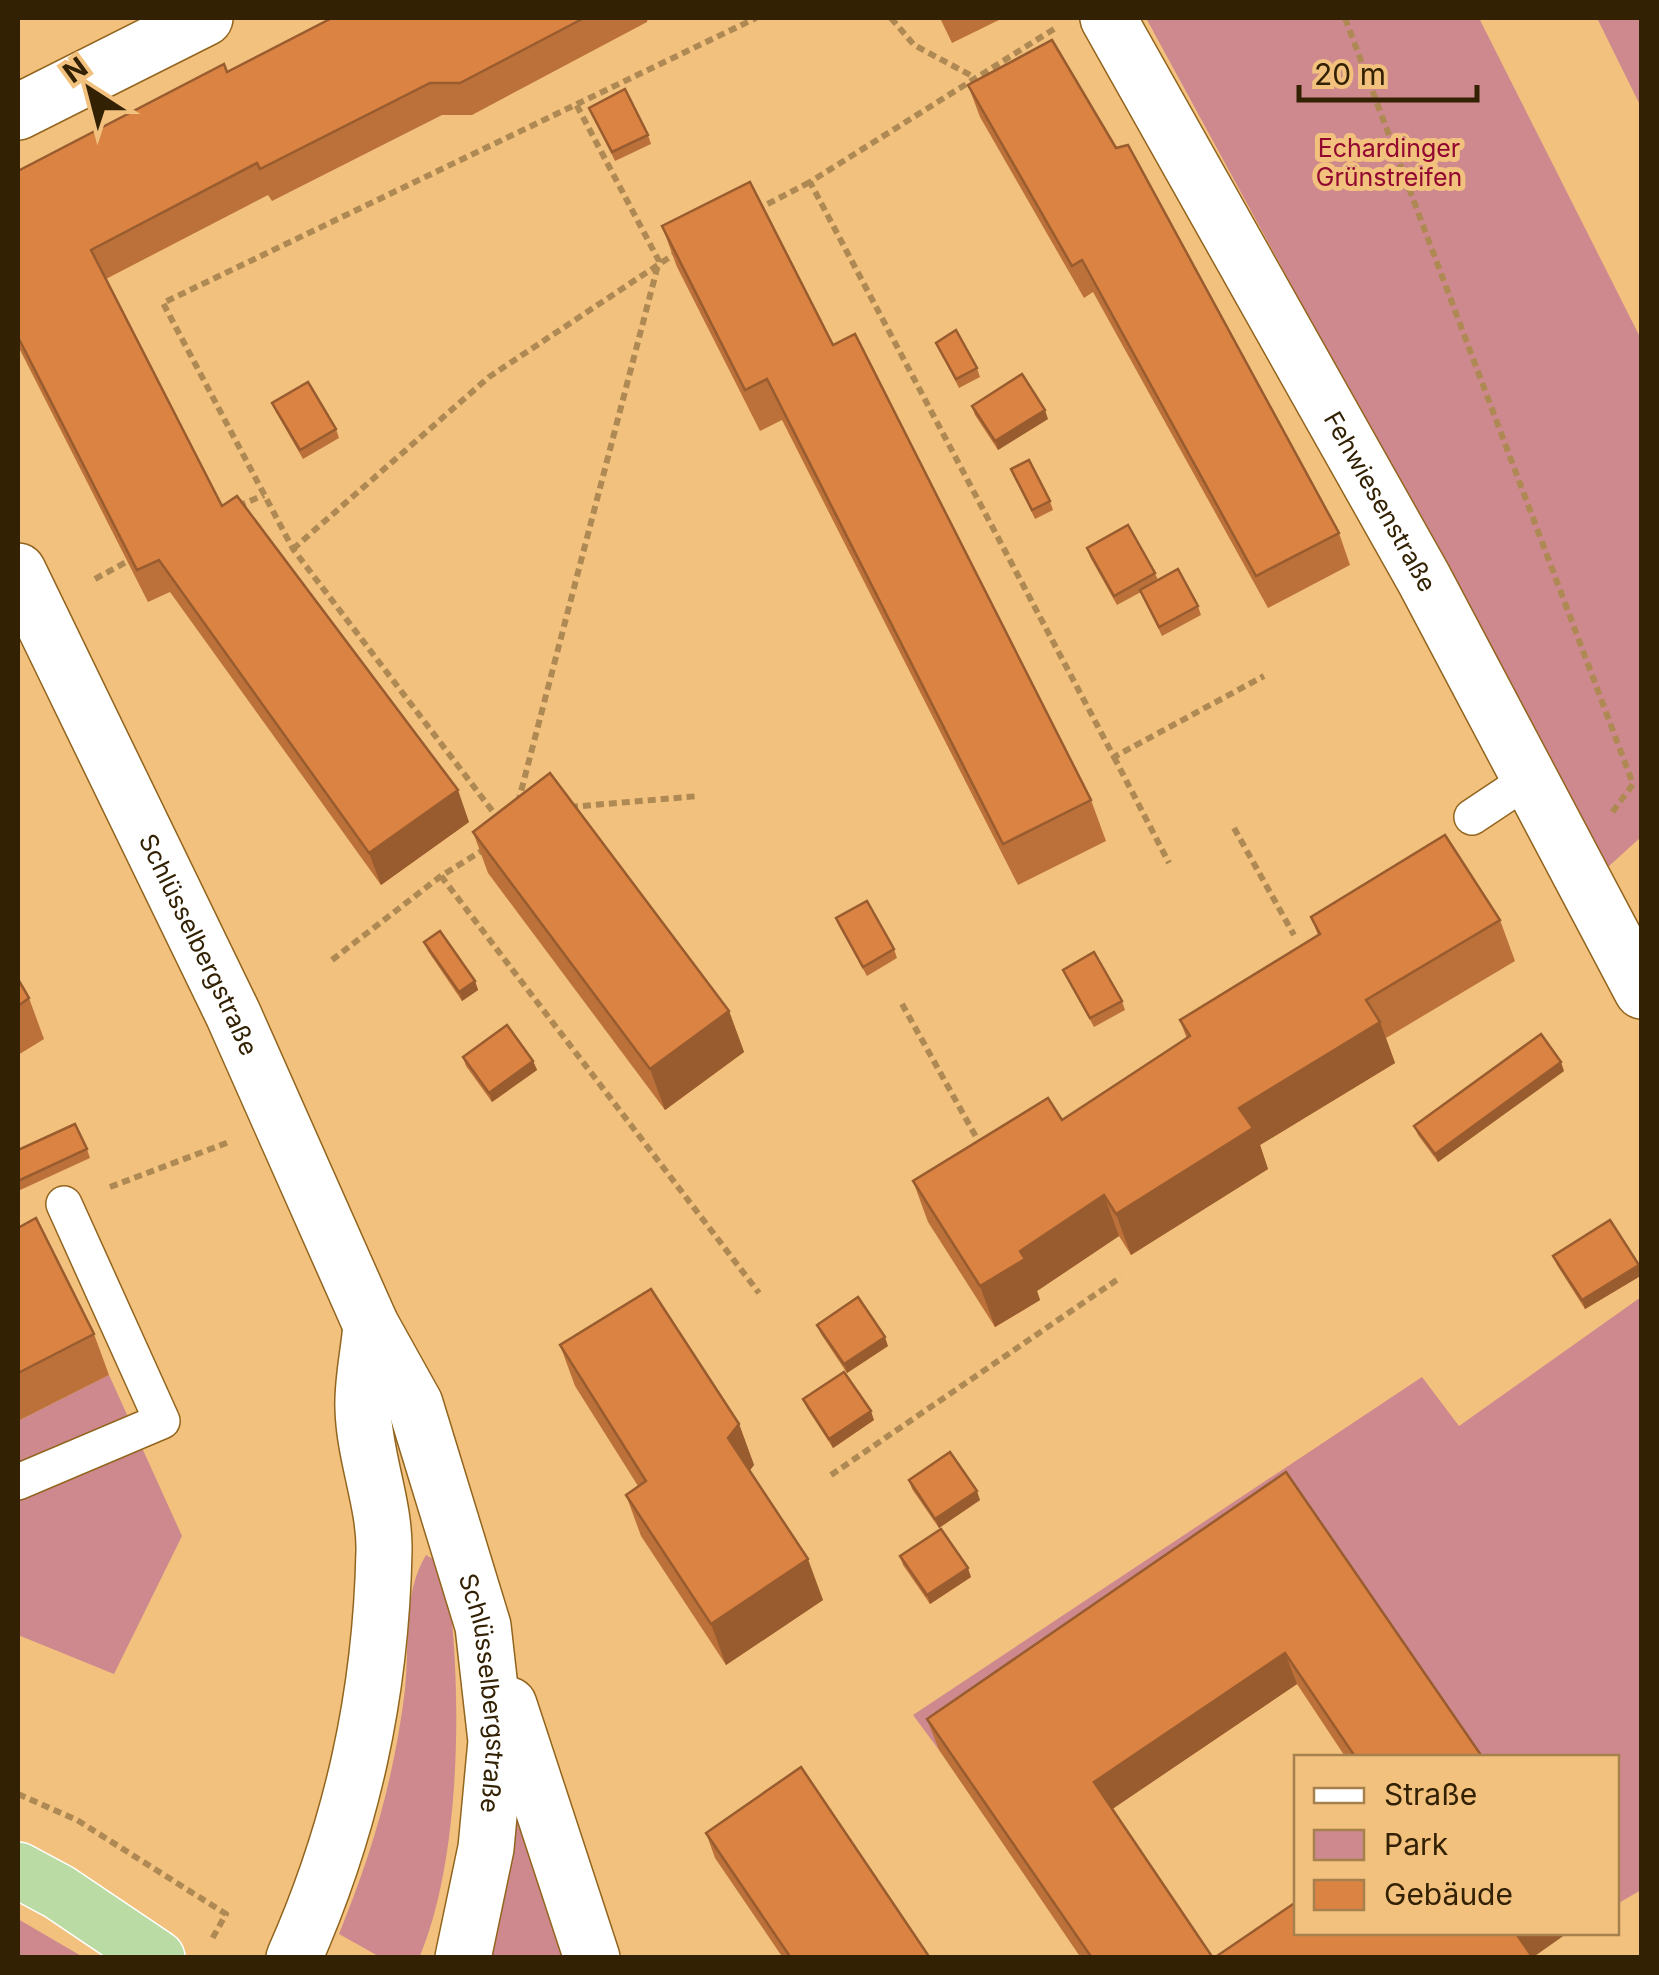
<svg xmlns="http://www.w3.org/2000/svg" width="1659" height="1975" font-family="Inter,sans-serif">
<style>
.green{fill:#ce898e}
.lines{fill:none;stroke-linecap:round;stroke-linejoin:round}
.service-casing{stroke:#92651e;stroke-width:38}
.minor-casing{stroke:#92651e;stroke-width:58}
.tertiary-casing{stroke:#92651e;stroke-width:58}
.trunk-casing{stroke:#fff;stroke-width:58}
.path{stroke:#af8953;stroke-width:6;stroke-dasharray:8 5;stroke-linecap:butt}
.service{stroke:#fff;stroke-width:35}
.minor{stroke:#fff;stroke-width:55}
.tertiary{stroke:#fff;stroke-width:55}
.trunk{stroke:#badca4;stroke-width:55}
.wall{fill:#bc713a}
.shaded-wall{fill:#995c2f}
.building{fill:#db8343;stroke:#995c2f;stroke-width:2.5}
.labels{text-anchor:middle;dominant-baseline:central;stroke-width:10;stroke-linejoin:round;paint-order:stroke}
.park-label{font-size:25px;fill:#920831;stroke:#f2c17e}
.street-label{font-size:25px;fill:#332104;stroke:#f2c17e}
</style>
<rect width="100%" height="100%" fill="#f2c17e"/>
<g class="green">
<polygon points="1146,18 1479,18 1641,339 1641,837 1608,867"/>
<polygon points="1597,18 1641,18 1641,107"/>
<polygon points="1641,1297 1641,1890 1617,1904 1616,1758 1472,1757 1297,1503 939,1750 913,1715 1422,1377 1459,1426"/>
<polygon points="109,1375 182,1536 114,1674 18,1635 18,1421"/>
<path d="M426,1555L445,1566C463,1673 463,1857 419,1958L380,1957L339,1934C373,1850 394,1779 405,1689C410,1644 402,1595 426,1555Z"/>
<polygon points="516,1823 533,1828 573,1957 489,1958"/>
<polygon points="18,1919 83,1957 18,1957"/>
</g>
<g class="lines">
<g class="service-casing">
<g id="service">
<polyline points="1472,817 1529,779"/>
<polyline points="18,1482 162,1421 64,1204"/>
</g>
</g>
<g class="minor-casing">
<g id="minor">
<path id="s1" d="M1108,18L1424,579L1642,991"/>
<polyline points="18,112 205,18"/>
</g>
</g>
<g class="tertiary-casing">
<g id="tertiary">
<path id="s2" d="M18,571L233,1014L371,1325L415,1404L483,1626L496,1741L486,1848L463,1958"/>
<polyline points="509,1705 592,1958"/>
<path d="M294,1958C352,1827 381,1695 384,1551C385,1504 364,1456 363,1408C362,1381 369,1352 371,1325"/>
</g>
</g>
<g class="trunk-casing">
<polyline id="trunk" points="18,1870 59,1892 157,1958"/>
</g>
<g class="path">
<polyline points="891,18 914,45 974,77"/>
<polyline points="1345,18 1633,784 1611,814"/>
<polyline points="1054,29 810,182 1114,757 1264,676"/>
<polyline points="756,210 810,182"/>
<polyline points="238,506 264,495"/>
<polyline points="293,549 489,377 679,251"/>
<polyline points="95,579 128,561"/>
<polyline points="1114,757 1169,863"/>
<polyline points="518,803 659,261 576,104"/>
<polyline points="570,807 699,796"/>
<polyline points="500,821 293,549 163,303 756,18"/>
<polyline points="1234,828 1294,935"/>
<polyline points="441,876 759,1293"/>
<polyline points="332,960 441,876 488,847"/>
<polyline points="902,1004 980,1144"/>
<polyline points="110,1187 229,1142"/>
<polyline points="831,1475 1121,1277"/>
<polyline points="18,1794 77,1820 226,1914 212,1939"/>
</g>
<use href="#service" class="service"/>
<use href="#minor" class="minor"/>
<use href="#tertiary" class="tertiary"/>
<use href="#trunk" class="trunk"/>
</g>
<g class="wall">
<polygon points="332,18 648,18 647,22 472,115 442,115 272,201 268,195 106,279 222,506 469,822 381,885 170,592 148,602 18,346 18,171 227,72"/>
<polygon points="940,18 1003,18 952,43"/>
<polygon points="968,85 1339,533 1350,565 1268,608 1093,292 1084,298 980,117"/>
<polygon points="589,108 648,135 651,144 615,161"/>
<polygon points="662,226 833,345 1091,800 1106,841 1018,885 782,420 760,431 677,267"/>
<polygon points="936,343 977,368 980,377 959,388"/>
<polygon points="272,403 336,429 339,438 303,459 276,412"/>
<polygon points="972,406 1048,419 998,450 975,415"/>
<polygon points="1011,469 1050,501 1053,510 1035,519"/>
<polygon points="1087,548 1155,573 1158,580 1198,606 1201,615 1162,636 1141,592 1117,605 1090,557"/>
<polygon points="473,832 729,1011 744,1052 665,1110 488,873"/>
<polygon points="1311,917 1500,920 1515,961 1386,1038 1395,1063 1260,1145 1268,1169 1131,1255 1119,1236 1037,1291 1040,1300 995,1327 928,1222 913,1181 1062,1120 1187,1039 1180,1020 1318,935"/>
<polygon points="836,918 894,949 897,958 867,976 839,926"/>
<polygon points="424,942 475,981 478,990 462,1001 428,951"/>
<polygon points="1063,970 1122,1001 1125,1010 1094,1027 1067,979"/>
<polygon points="18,979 29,998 44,1039 18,1055"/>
<polygon points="463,1057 533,1061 537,1070 492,1102 466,1066"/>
<polygon points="1564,1071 1438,1162 1418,1135 1414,1126"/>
<polygon points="87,1149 90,1158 18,1191 18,1150"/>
<polygon points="18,1228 94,1334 109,1375 18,1421"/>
<polygon points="1553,1256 1639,1265 1642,1275 1585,1309 1557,1265"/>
<polygon points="817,1325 888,1346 847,1373 821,1334"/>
<polygon points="560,1345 739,1424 754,1465 750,1470 823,1600 726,1665 641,1536 626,1495 638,1486 575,1386"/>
<polygon points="803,1399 874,1420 833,1448 807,1408"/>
<polygon points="1286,1472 1483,1758 1346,1758 1297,1684 1112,1809 1213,1958 1081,1958 939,1750 927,1719"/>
<polygon points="909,1480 980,1500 939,1528 912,1489"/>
<polygon points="900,1556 971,1577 930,1604 903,1565"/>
<polygon points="706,1833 930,1958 783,1958 715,1858"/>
</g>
<g class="shaded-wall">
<polygon points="1045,410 1048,419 998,450 995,441"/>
<polygon points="458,790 469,822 381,885 369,853"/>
<polygon points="475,981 478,990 462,1001 459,992"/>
<polygon points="729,1011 744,1052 665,1110 650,1069"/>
<polygon points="1380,1022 1395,1063 1260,1145 1268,1169 1131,1255 1116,1214 1239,1108"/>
<polygon points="533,1061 537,1070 492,1102 489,1093"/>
<polygon points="1561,1062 1564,1071 1438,1162 1435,1154"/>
<polygon points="1104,1195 1119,1236 1037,1291 1040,1300 995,1327 980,1286 1020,1251"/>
<polygon points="1639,1265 1642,1275 1585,1309 1582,1300"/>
<polygon points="885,1337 888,1346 847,1373 844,1364"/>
<polygon points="871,1411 874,1420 833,1448 829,1439"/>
<polygon points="739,1424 754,1465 743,1479 728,1438"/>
<polygon points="977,1491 980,1500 939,1528 935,1519"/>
<polygon points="808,1559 823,1600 726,1665 711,1624"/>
<polygon points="968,1568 971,1577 930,1604 927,1595"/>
<polygon points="1285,1653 1297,1684 1105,1814 1094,1782"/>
<polygon points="1515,1932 1569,1932 1532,1958"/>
</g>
<g class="building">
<polygon points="332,18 584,18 460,83 430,83 260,169 257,163 91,250 222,506 237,496 458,790 369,853 159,560 137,570 18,337 18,171 224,64 227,72"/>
<polygon points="1052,40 1116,148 1128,145 1339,533 1256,576 1082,260 1072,266 968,85"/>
<polygon points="625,89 648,135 612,152 589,108"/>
<polygon points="750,182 833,345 855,334 1091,800 1003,844 767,379 745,390 662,226"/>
<polygon points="956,330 977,368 956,379 936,343"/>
<polygon points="1022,374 1045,410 995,441 972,406"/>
<polygon points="308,382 336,429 300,450 272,403"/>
<polygon points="1029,460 1050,501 1032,510 1011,469"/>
<polygon points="1128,525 1155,573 1114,596 1087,548"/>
<polygon points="1178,569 1198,606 1159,627 1140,590"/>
<polygon points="550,773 729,1011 650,1069 473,832"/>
<polygon points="1445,835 1500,920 1366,1000 1380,1022 1239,1108 1253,1128 1116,1214 1104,1195 1020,1251 1025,1259 980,1286 913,1181 1048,1098 1062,1120 1190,1036 1180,1020 1320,934 1311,917"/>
<polygon points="867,901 894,949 863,967 836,918"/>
<polygon points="440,931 475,981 459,992 424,942"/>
<polygon points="1094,952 1122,1001 1090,1018 1063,970"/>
<polygon points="18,979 29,998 18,1006"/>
<polygon points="507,1025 533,1061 489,1093 463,1057"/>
<polygon points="1541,1034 1561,1062 1435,1154 1414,1126"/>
<polygon points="75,1124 87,1149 18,1181 18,1150"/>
<polygon points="36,1218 94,1334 18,1373 18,1228"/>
<polygon points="1610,1220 1639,1265 1582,1300 1553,1256"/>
<polygon points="651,1289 739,1424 728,1438 808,1559 711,1624 626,1495 646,1481 560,1345"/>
<polygon points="858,1297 885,1337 844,1364 817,1325"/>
<polygon points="844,1372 871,1411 829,1439 803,1399"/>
<polygon points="950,1452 977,1491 935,1519 909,1480"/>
<polygon points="1286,1472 1483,1758 1356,1758 1285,1653 1094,1782 1213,1958 1092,1958 927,1719"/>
<polygon points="941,1529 968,1568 927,1595 900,1556"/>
<polygon points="801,1767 930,1958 791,1958 706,1833"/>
<polygon points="1296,1902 1296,1932 1515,1932 1533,1958 1214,1958"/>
</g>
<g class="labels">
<g class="park-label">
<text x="1389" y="148">Echardinger<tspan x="1389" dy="29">Grünstreifen</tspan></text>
</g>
<g class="street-label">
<text stroke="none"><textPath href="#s1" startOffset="555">Fehwiesenstraße</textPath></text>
<text stroke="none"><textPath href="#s2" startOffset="415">Schlüsselbergstraße</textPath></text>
<text stroke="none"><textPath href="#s2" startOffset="1222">Schlüsselbergstraße</textPath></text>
</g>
</g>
<rect width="1659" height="1975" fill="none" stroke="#332104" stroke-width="40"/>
<rect x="1294" y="1755" width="325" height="180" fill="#f2c17e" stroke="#a6814d" stroke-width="2.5"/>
<rect x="1314" y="1788" width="50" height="15" fill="#ffffff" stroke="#a6814d" stroke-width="2.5"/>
<text x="1384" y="1805" font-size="30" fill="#332104">Straße</text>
<rect x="1314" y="1830" width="50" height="30" fill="#ce898e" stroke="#a6814d" stroke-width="2.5"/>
<text x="1384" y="1855" font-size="30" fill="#332104">Park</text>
<rect x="1314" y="1880" width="50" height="30" fill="#db8343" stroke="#a6814d" stroke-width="2.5"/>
<text x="1384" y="1905" font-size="30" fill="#332104">Gebäude</text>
<g transform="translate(90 90) rotate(324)" stroke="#f2c17e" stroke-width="8" paint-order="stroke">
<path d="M0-8L18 38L0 25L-18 38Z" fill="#332104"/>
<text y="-15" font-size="28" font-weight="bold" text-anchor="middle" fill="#332104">N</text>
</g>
<path d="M1299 85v15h178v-15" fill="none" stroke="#332104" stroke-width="5"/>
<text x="1314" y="85" font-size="30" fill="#332104" stroke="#f2c17e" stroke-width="8" paint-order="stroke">20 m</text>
</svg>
